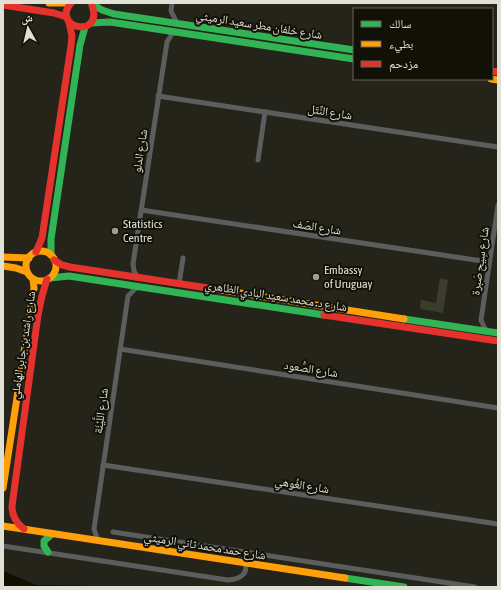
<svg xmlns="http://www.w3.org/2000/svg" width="501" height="590" font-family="'Asap Condensed','Noto Naskh Arabic',sans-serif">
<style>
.green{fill:#3b3c2b}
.water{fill:#100f02}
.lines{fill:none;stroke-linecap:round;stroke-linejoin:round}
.street{stroke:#5c5e5e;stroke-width:5}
.fast{stroke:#30b455;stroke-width:7}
.slow{stroke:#ff9f0a;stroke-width:7}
.jam{stroke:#e5322d;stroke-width:7}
.poi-dot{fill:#9e9e93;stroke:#111108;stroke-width:1.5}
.labels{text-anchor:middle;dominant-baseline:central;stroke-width:4;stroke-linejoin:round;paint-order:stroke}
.street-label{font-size:12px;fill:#e0e0d4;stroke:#111108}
.poi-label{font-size:12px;fill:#e0e0d4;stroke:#111108;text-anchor:start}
</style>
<rect width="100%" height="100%" fill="#24241a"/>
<polygon class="green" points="440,278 448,280 443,313 420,309 421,300 436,303"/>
<polygon class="water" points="3,571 36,585 106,586 110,587 3,587"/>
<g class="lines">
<g class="street">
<polyline points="172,3 171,11 177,23"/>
<polyline points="158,96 498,147"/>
<polyline points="258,160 265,112"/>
<polyline points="141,210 489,262"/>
<polyline points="138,278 134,271 133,264 167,42 172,34 176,32"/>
<polyline points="179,284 183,258"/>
<polyline points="486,331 481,320 498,205"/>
<polyline points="120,349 498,408"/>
<polyline points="103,465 498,524"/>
<polyline points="113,532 475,587"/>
<polyline points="98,541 94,529 128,296 137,287"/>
<path d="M3,546L228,580C238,579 249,575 245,563"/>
</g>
<g class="fast">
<polyline points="92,4 102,10 114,14 354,50"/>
<polyline points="91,23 110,22 354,59"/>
<polyline points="51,255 51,239 80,45 85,27"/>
<polyline points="50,278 69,276 324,315"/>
<polyline points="404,319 498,333"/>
<polyline points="48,552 44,546 44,541 52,534"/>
<polyline points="345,578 404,587"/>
</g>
<g class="slow">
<polyline points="49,3 66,3"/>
<polyline points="491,79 498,80"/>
<circle cx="41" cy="266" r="15"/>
<polyline points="3,257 29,258"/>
<polyline points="3,266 16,268 27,272"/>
<polyline points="221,290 404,319"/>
<polyline points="3,488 34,288 33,279"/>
<polyline points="3,526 345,578"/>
</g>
<g class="jam">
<path d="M71,3C50,28 104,40 92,5"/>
<polyline points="3,5 54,13 67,17"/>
<polyline points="492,71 498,72"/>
<polyline points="36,252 42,238 71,46 72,36 69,22"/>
<polyline points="54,260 62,265 70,267 221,290"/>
<polyline points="324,315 498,341"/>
<path d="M24,529C16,523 12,516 12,506L38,315L42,296L47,279"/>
</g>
</g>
<g class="poi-dot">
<circle cx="115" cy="231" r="4"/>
<circle cx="316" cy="277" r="4"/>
</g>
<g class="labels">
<g class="street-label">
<text transform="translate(259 25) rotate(9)">شارع خلفان مطر سعيد الرميثي</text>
<text transform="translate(330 112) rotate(9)">شارع النَّتَل</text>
<text transform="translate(140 151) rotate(-81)">شارع الدلو</text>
<text transform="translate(317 227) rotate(9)">شارع الصَف</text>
<text transform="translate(480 261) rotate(-82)">شارع سِيح صَبرة</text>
<text transform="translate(276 296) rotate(9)">شارع د. محمد سعيد البادي الظاهري</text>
<text transform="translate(23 345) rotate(-81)">شارع راشد بن جابر الهاملي</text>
<text transform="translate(311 369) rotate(9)">شارع الصُّعود</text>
<text transform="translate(101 411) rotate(-82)">شارع اللَّيْنَة</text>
<text transform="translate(302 485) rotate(9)">شارع الغُوهي</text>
<text transform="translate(205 546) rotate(9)">شارع حمد محمد ثاني الرميثي</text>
</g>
<g class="poi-label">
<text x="123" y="224">Statistics<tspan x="123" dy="14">Centre</tspan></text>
<text x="324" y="270">Embassy<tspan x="324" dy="14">of Uruguay</tspan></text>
</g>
</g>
<rect width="501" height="590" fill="none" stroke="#e0e0d4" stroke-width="8"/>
<rect x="353" y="8" width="140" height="72" fill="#111108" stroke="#64645a"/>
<rect x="361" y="21" width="20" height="6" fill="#30b455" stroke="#64645a"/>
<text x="389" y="28" font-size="12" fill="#e0e0d4">سالك</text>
<rect x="361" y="41" width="20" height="6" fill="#ff9f0a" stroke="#64645a"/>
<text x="389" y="48" font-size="12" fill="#e0e0d4">بطيء</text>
<rect x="361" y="61" width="20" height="6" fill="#e5322d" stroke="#64645a"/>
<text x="389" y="68" font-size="12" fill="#e0e0d4">مزدحم</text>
<g transform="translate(28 28) rotate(352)" stroke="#111108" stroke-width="3" paint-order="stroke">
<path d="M0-3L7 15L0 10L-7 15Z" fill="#e0e0d4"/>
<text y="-6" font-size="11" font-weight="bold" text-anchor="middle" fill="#e0e0d4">ش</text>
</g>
</svg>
